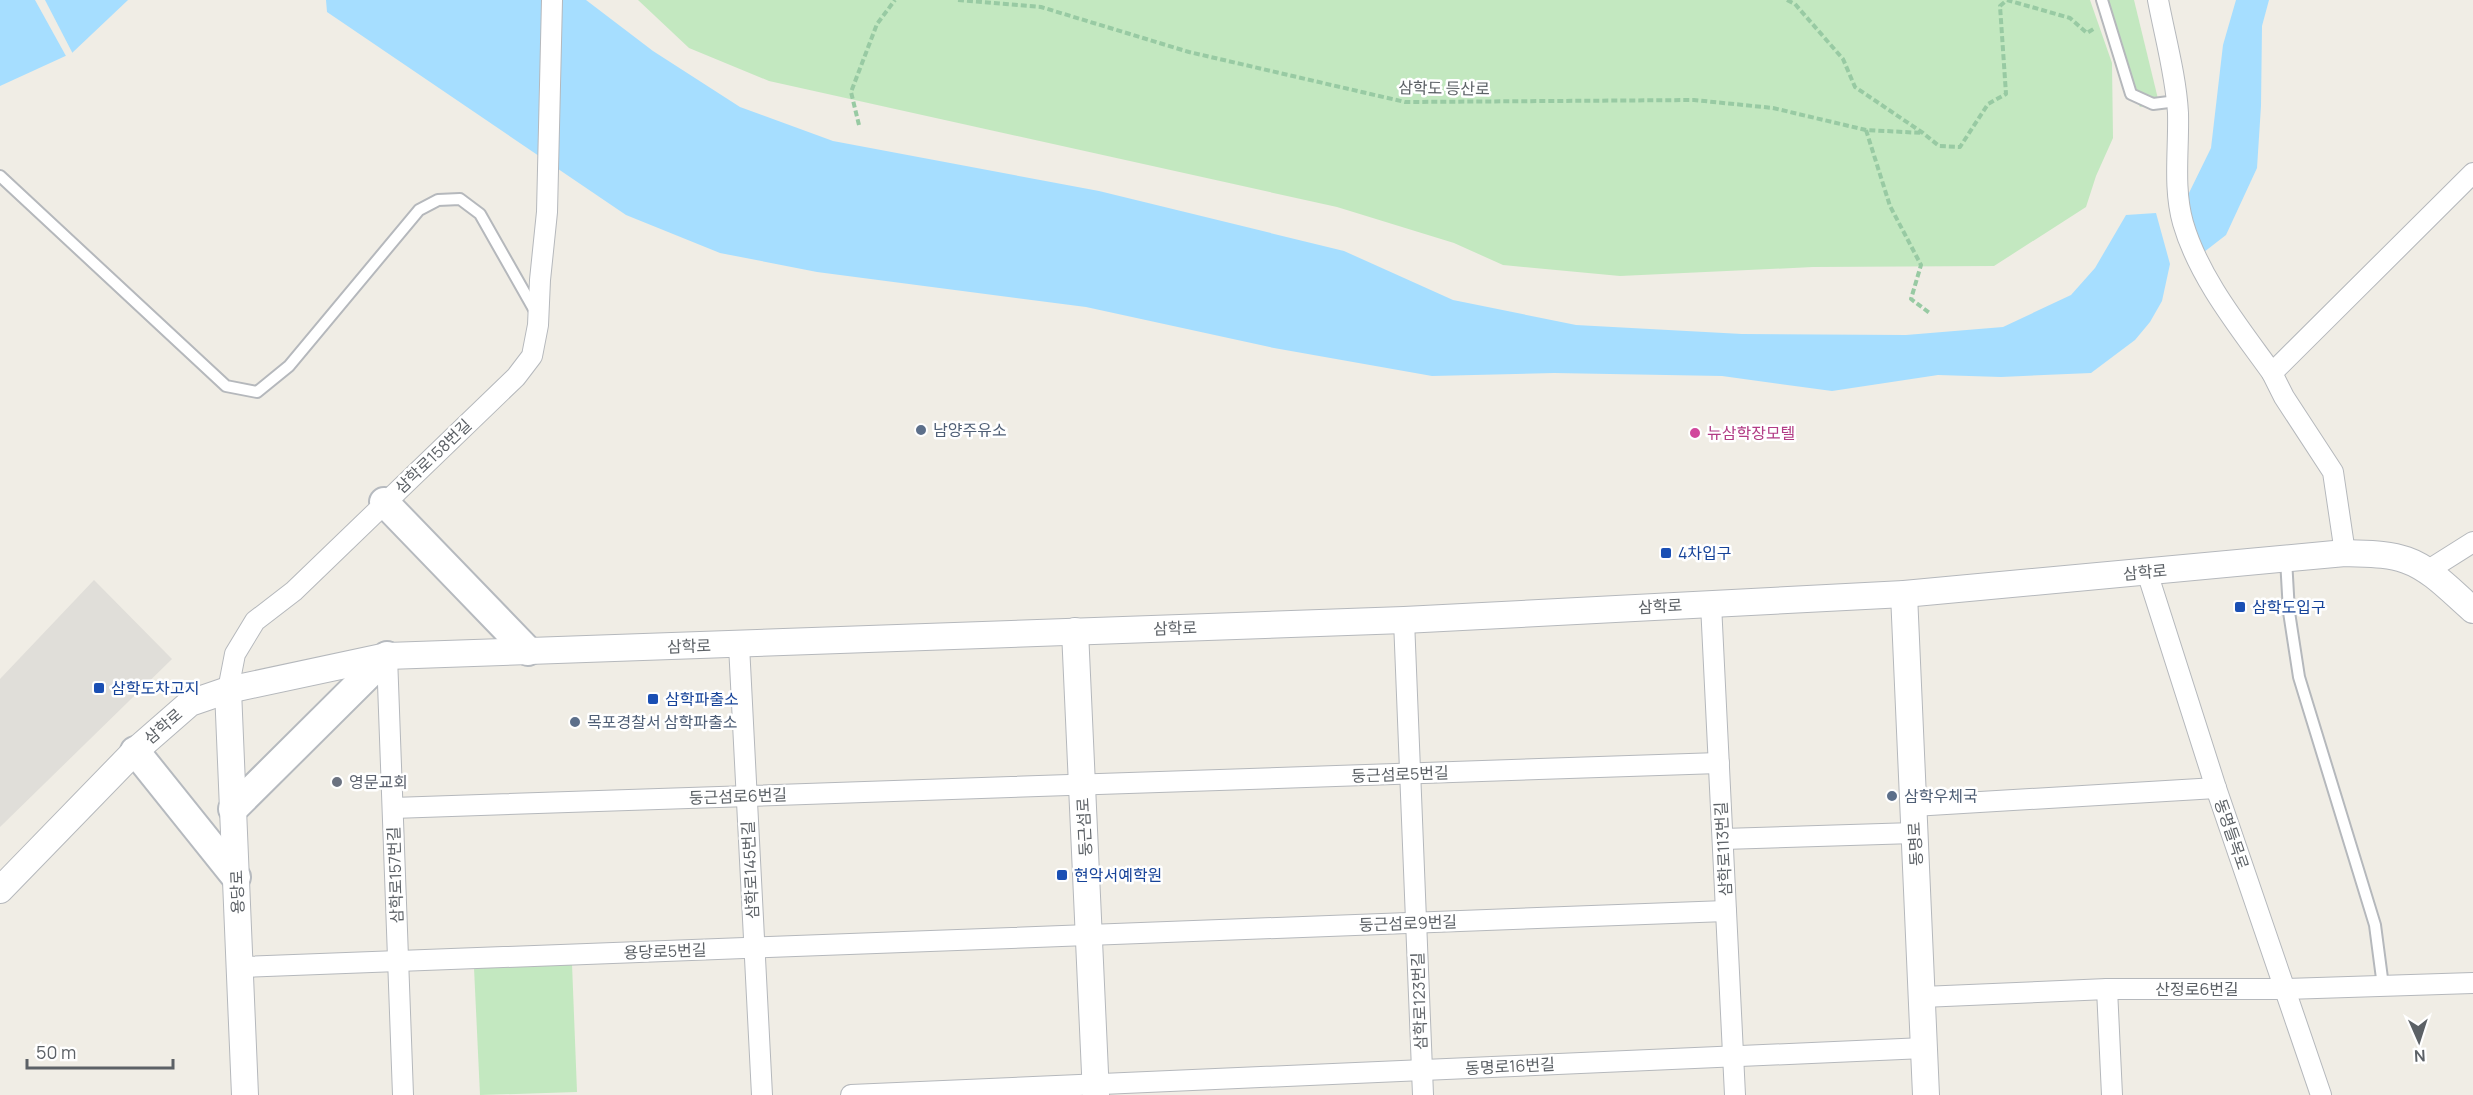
<svg xmlns="http://www.w3.org/2000/svg" width="2473" height="1095" font-family="Manrope,'Noto Sans KR',sans-serif">
<style>
.industrial{fill:#e0ded9}
.green{fill:#c3e8c0}
.water{fill:#a6deff}
.pier{fill:#f0ede5}
.lines{fill:none;stroke-linecap:round;stroke-linejoin:round}
.service-casing{stroke:#b5b8bc;stroke-width:14}
.minor-casing{stroke:#b5b8bc;stroke-width:22}
.tertiary-casing{stroke:#b5b8bc;stroke-width:28}
.secondary-casing{stroke:#b6babf;stroke-width:32}
.path{stroke:#98caa3;stroke-width:4;stroke-dasharray:6 3;stroke-linecap:butt}
.service{stroke:#fff;stroke-width:10}
.minor{stroke:#fff;stroke-width:20}
.tertiary{stroke:#fff;stroke-width:26}
.secondary{stroke:#fff;stroke-width:28}
.service-dot{fill:#5c6f8a;stroke:#fff;stroke-width:2}
.hotel-dot{fill:#d1479c;stroke:#fff;stroke-width:2}
.transit-dot{fill:#1a4fb4;stroke:#fff;stroke-width:2}
.worship-dot{fill:#6b7280;stroke:#fff;stroke-width:2}
.labels{text-anchor:middle;dominant-baseline:central;stroke-width:5;stroke-linejoin:round;paint-order:stroke}
.street-label{font-size:16px;fill:#5c6166;stroke:#fff}
.service-label{font-size:16px;fill:#4e5e75;stroke:#fff;text-anchor:start}
.hotel-label{font-size:16px;fill:#b23c85;stroke:#fff;text-anchor:start}
.transit-label{font-size:16px;fill:#164399;stroke:#fff;text-anchor:start}
.worship-label{font-size:16px;fill:#5b616d;stroke:#fff;text-anchor:start}
</style>
<rect width="100%" height="100%" fill="#f0ede5"/>
<polygon class="industrial" points="94,580 172,659 0,827 0,679"/>
<g class="green">
<polygon points="638,0 2090,0 2112,63 2113,138 2096,176 2086,207 1994,266 1813,267 1620,276 1503,265 1454,243 1337,207 769,81 689,48"/>
<polygon points="2103,0 2134,0 2159,103 2140,107 2117,57"/>
<polygon points="572,964 577,1092 480,1095 474,968"/>
</g>
<g class="water">
<polygon points="0,0 128,0 72,53 0,86"/>
<polygon points="326,0 586,0 653,51 740,107 833,141 1099,191 1344,251 1453,300 1576,325 1742,334 1906,335 2003,327 2071,295 2095,268 2126,215 2156,213 2170,264 2162,301 2150,322 2135,340 2091,373 2001,377 1938,375 1832,391 1722,376 1554,373 1432,376 1274,348 1086,307 817,272 720,253 626,215 327,12"/>
<polygon points="2236,0 2269,0 2262,26 2261,106 2257,168 2226,235 2204,252 2188,228 2187,197 2211,148 2223,45"/>
</g>
<polygon class="pier" points="35,0 45,0 74,56 68,59 66,56"/>
<g class="lines">
<g class="service-casing">
<g id="service">
<polyline points="2102,0 2131,94 2153,104 2177,101"/>
<polyline points="0,176 226,386 257,392 289,366 419,210 438,200 460,199 480,214 535,311"/>
<polyline points="2286,559 2289,612 2299,677 2375,925 2383,986"/>
</g>
</g>
<g class="minor-casing">
<g id="minor">
<path d="M2158,0C2165,37 2176,76 2178,113C2179,150 2173,188 2183,223C2199,278 2239,327 2272,373"/>
<polyline points="2345,553 2333,472 2284,397 2272,373 2473,173"/>
<polyline points="2427,571 2473,542"/>
<polyline points="2147,572 2216,788 2321,1095"/>
<polyline points="1711,604 1735,1095"/>
<polyline points="1404,620 1423,1095"/>
<polyline points="739,645 762,1095"/>
<polyline points="387,656 403,1095"/>
<polyline points="228,690 235,654 255,621 294,591 516,377 532,356 538,325 540,280 547,212 552,0"/>
<polyline points="1913,806 2216,788"/>
<polyline points="393,808 1719,763"/>
<polyline points="1723,839 1914,833"/>
<polyline points="240,967 1726,911"/>
<polyline points="2107,989 2112,1095"/>
<polyline points="1922,997 2107,989 2285,989 2473,983"/>
<polyline points="851,1095 1924,1048"/>
</g>
</g>
<g class="tertiary-casing">
<g id="tertiary">
<polyline points="1904,594 1926,1095"/>
<polyline points="1075,631 1096,1095"/>
<polyline points="228,690 245,1095"/>
<path d="M0,890L135,751L190,703L228,690L387,656L1404,620L1904,594L2345,553C2365,554 2387,553 2406,560C2432,569 2453,593 2473,610"/>
</g>
</g>
<g class="secondary-casing">
<g id="secondary">
<polyline points="384,502 528,651"/>
<polyline points="135,751 236,877"/>
<polyline points="233,809 387,656"/>
</g>
</g>
<g class="path">
<polyline points="958,0 1041,7 1189,52 1405,102 1694,100 1773,108 1866,130 1923,133"/>
<polyline points="1787,0 1795,4 1843,59 1855,87 1923,133 1939,146 1960,147 1988,104 2006,94 2000,6 2007,0 2070,18 2087,33 2095,28"/>
<polyline points="859,125 851,92 877,24 895,0"/>
<polyline points="1866,130 1890,206 1921,265 1911,299 1931,314"/>
</g>
<use href="#service" class="service"/>
<use href="#minor" class="minor"/>
<use href="#tertiary" class="tertiary"/>
<use href="#secondary" class="secondary"/>
</g>
<g class="service-dot">
<circle cx="921" cy="430" r="6"/>
<circle cx="575" cy="722" r="6"/>
<circle cx="1892" cy="796" r="6"/>
</g>
<circle class="hotel-dot" cx="1695" cy="433" r="6"/>
<g class="transit-dot">
<rect x="1660" y="547" width="12" height="12" rx="3"/>
<rect x="2234" y="601" width="12" height="12" rx="3"/>
<rect x="93" y="682" width="12" height="12" rx="3"/>
<rect x="647" y="693" width="12" height="12" rx="3"/>
<rect x="1056" y="869" width="12" height="12" rx="3"/>
</g>
<circle class="worship-dot" cx="337" cy="782" r="6"/>
<g class="labels">
<g class="street-label">
<text transform="translate(1444 88) rotate(1)">삼학도 등산로</text>
<text transform="translate(433 456) rotate(-44)">삼학로158번길</text>
<text transform="translate(2145 572) rotate(-5)">삼학로</text>
<text transform="translate(1660 606) rotate(-3)">삼학로</text>
<text transform="translate(1175 628) rotate(-2)">삼학로</text>
<text transform="translate(689 646) rotate(-2)">삼학로</text>
<text transform="translate(163 726) rotate(-41)">삼학로</text>
<text transform="translate(1400 774) rotate(-2)">둥근섬로5번길</text>
<text transform="translate(738 796) rotate(-2)">둥근섬로6번길</text>
<text transform="translate(1084 827) rotate(-93)">둥근섬로</text>
<text transform="translate(2232 834) rotate(71)">동명들목로</text>
<text transform="translate(1915 844) rotate(-93)">동명로</text>
<text transform="translate(1723 849) rotate(-93)">삼학로113번길</text>
<text transform="translate(750 870) rotate(-93)">삼학로145번길</text>
<text transform="translate(395 875) rotate(-92)">삼학로157번길</text>
<text transform="translate(237 892) rotate(-92)">용당로</text>
<text transform="translate(1408 923) rotate(-2)">둥근섬로9번길</text>
<text transform="translate(665 951) rotate(-2)">용당로5번길</text>
<text x="2197" y="989">산정로6번길</text>
<text transform="translate(1419 1001) rotate(-92)">삼학로123번길</text>
<text transform="translate(1510 1066) rotate(-3)">동명로16번길</text>
</g>
<g class="service-label">
<text x="933" y="430">남양주유소</text>
<text x="587" y="722">목포경찰서 삼학파출소</text>
<text x="1904" y="796">삼학우체국</text>
</g>
<g class="hotel-label">
<text x="1707" y="433">뉴삼학장모텔</text>
</g>
<g class="transit-label">
<text x="1678" y="553">4차입구</text>
<text x="2252" y="607">삼학도입구</text>
<text x="111" y="688">삼학도차고지</text>
<text x="665" y="699">삼학파출소</text>
<text x="1074" y="875">현악서예학원</text>
</g>
<g class="worship-label">
<text x="349" y="782">영문교회</text>
</g>
</g>
<g transform="translate(2419 1041) rotate(177)" stroke="#ffffff" stroke-width="4.5" paint-order="stroke">
<path d="M0-4.5L10 22L0 15L-10 22Z" fill="#5c6166"/>
<text y="-9" font-size="16" font-weight="bold" text-anchor="middle" fill="#5c6166">N</text>
</g>
<path d="M27 1059v9h146v-9" fill="none" stroke="#5c6166" stroke-width="3"/>
<text x="36" y="1059" font-size="18" fill="#5c6166" stroke="#ffffff" stroke-width="4.5" paint-order="stroke">50 m</text>
</svg>
